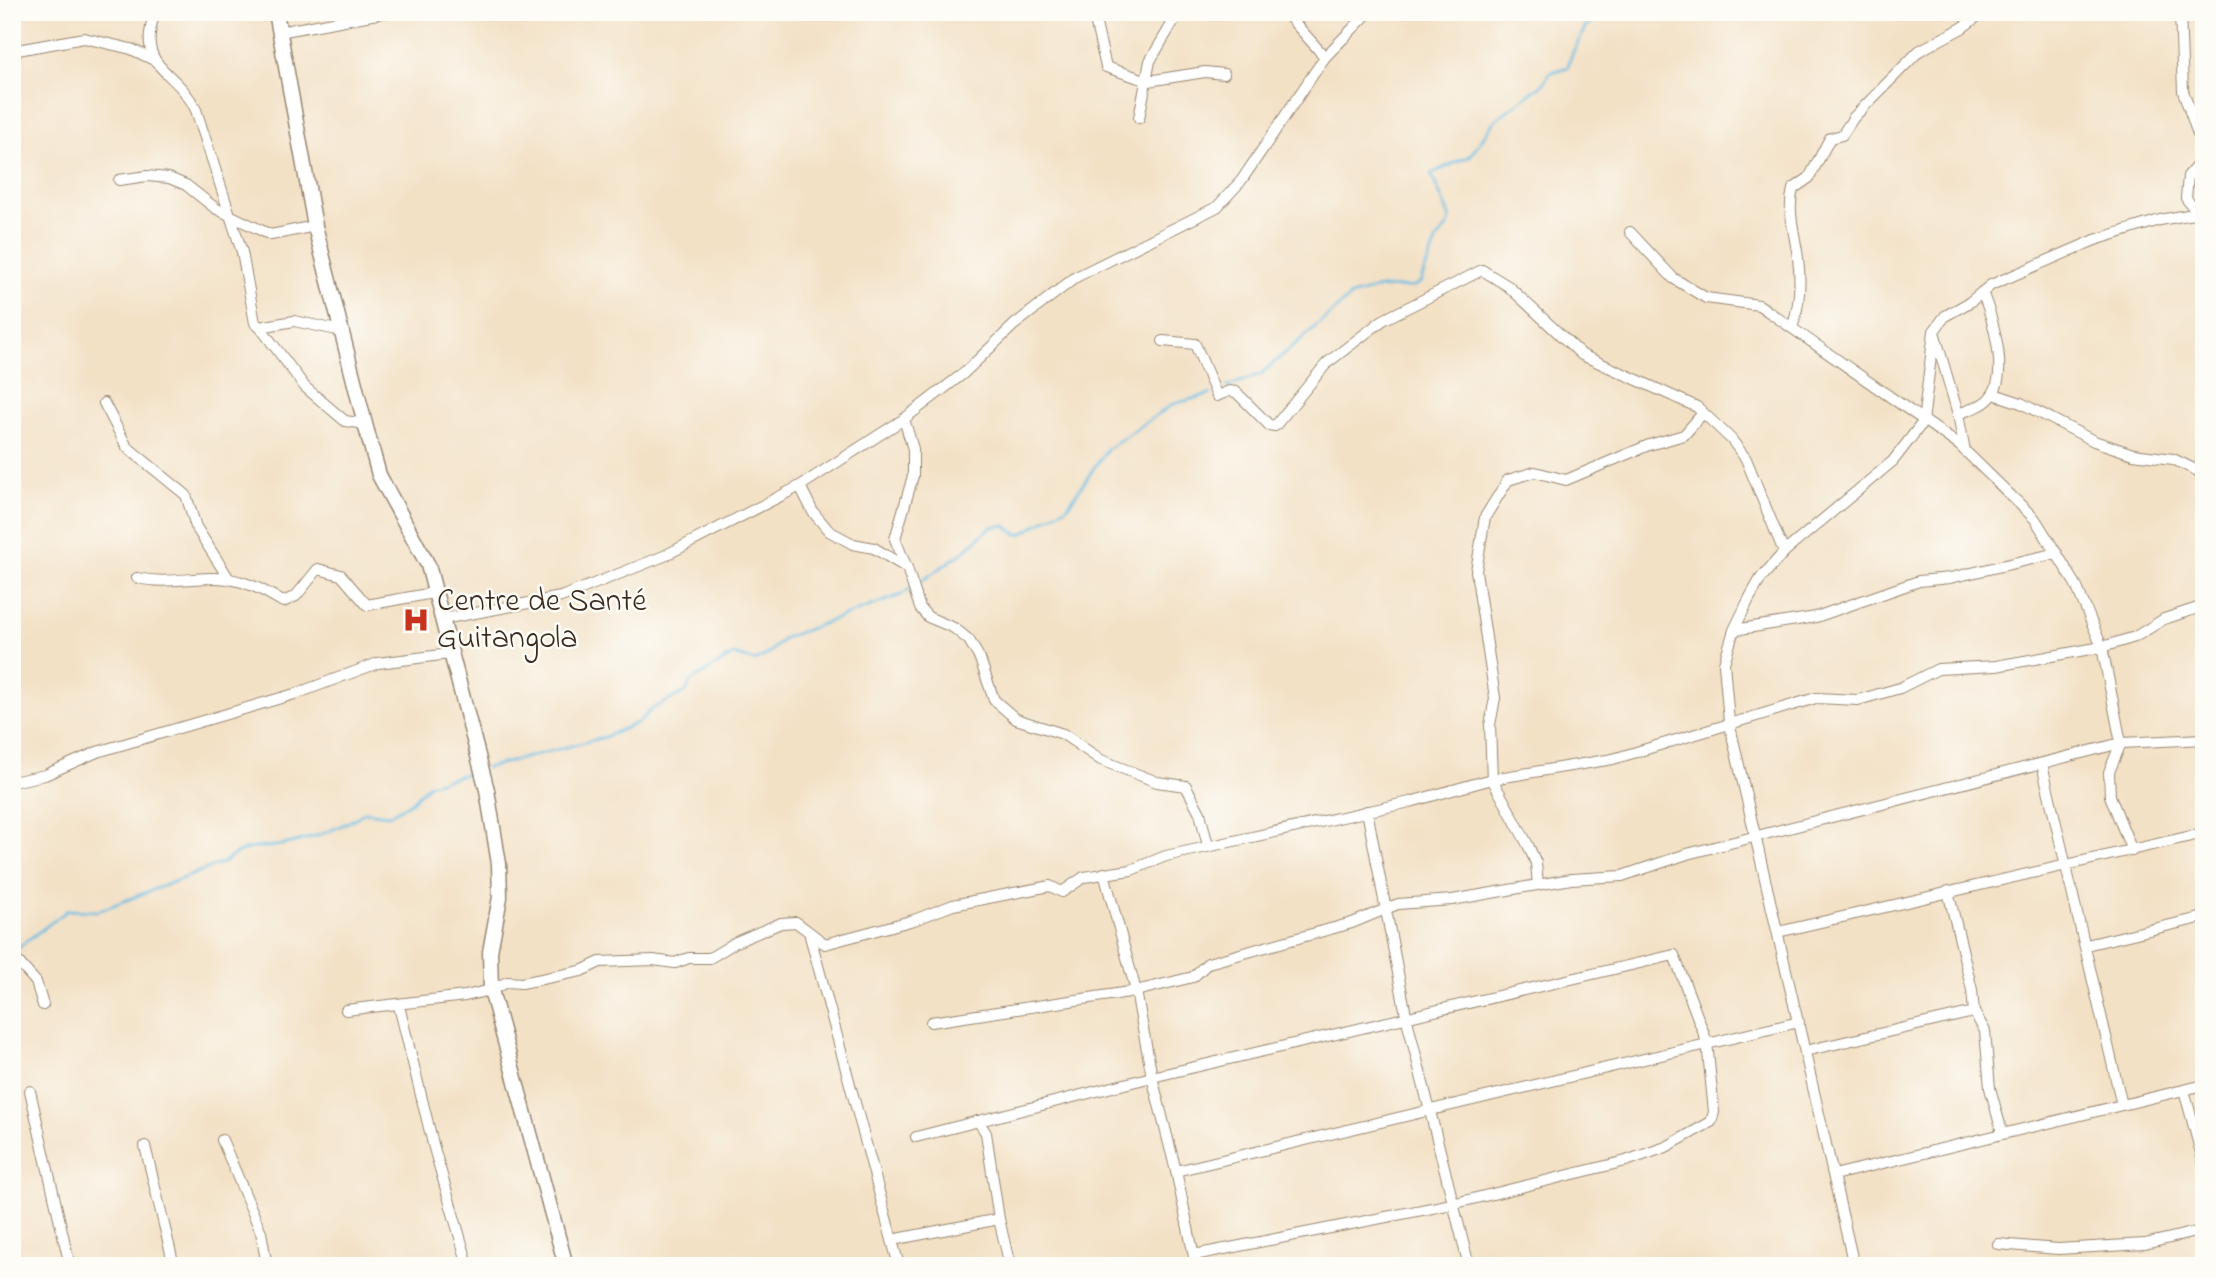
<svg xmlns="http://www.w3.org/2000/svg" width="2216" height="1278" font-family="'Indie Flower',sans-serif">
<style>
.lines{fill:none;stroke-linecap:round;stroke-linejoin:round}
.stream{stroke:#66bce3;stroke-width:2.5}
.street-casing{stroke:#978672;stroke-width:12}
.secondary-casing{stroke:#978672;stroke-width:17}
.street{stroke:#fff;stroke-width:10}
.secondary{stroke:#fff;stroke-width:14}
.labels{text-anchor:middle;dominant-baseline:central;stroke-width:5;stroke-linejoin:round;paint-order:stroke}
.poi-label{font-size:32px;fill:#3b2a1e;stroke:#fdfcf7;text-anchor:start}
</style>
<rect width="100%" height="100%" fill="#fdfcf7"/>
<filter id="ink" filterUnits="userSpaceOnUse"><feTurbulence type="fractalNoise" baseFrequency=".0143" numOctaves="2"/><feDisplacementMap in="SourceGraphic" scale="14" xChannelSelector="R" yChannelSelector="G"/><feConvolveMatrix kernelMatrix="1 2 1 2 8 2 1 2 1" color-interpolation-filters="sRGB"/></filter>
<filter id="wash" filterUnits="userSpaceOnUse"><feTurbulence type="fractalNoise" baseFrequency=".00686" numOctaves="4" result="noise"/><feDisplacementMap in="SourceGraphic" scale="28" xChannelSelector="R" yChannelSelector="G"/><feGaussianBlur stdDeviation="1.57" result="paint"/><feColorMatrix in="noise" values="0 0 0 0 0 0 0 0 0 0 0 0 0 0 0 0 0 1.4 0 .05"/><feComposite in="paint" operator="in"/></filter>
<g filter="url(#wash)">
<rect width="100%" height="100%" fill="#f3e1c6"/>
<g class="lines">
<g class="stream">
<path d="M1227,387L1261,374L1351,296L1379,288L1413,287L1420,283L1437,239L1448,226L1450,218L1431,174L1470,156L1495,120L1544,83L1549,73L1568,67C1570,52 1580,43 1585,27L1598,19L1601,12"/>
<polyline points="486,768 605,737 639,722 652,709 687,691 690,682 733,655 755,661 767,655 784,638 901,595 962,553 991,527 1005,525 1016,534 1022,534 1068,506 1107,449 1173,404 1211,394"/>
<path d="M12,952L68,910L98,911L225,862C247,843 257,850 282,845C311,839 342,828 365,812L389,815L411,802L429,784L476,771"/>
</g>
</g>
</g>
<g filter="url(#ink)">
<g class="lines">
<g class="street-casing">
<g id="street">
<path d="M155,12C135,71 175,66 196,110L242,252L255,323L260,327L294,321L342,331"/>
<polyline points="1093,12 1106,67 1148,81 1205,72 1224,74"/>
<polyline points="1285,12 1325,57"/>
<polyline points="2180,12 2183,91 2201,143 2200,162 2188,176 2186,198 2204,222"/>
<polyline points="279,32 388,12"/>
<polyline points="12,51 84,38 131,49 154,60"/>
<polyline points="1139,118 1150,61 1179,12"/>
<polyline points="119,180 147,176 169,178 186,185 215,208 271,235 315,226"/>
<polyline points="1630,232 1673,278 1706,298 1759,305 1959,445 2035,519 2075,583 2102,647 2121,743 2109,772 2110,796 2132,851"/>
<polyline points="260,327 305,387 345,421 365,424"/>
<path d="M1792,328C1800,305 1801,282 1798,258C1795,234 1787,212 1793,189L1809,178L1830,138L1842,135L1854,117L1919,51L1962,28L1983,12"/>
<polyline points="1935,335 1958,414 1965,451"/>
<polyline points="1163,341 1195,344 1217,396 1229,391 1236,392 1269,425 1275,426 1327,363 1383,320 1482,270 1508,286 1582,355 1697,407 1731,439 1746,459 1784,552"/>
<polyline points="1994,394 2021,403 2094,441 2133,454 2173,459 2204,474"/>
<polyline points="104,403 127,447 186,495 196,527 229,579"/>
<path d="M1958,414C1970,409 1985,406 1992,395C2009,372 1992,316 1982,292"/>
<polyline points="904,419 913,449 913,476 895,539 907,568"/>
<polyline points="800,486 813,512 829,531 853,544 874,548 907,568 920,608 928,617 954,628 969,640 980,659 994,700 1016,719 1063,734 1101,760 1157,782 1186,786 1200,813 1208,846"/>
<path d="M137,578C164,584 188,578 215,578C241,578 262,589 283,602L296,596L318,569L341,575L367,605L433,593"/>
<polyline points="443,619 561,597 664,556 800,486 904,419 964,373 1014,325 1076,277 1217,207 1241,181 1325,57 1369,12"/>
<polyline points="1734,630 1816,617 1919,581 1950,578 2057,553"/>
<polyline points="2042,764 2122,1105"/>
<polyline points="12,782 45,775 97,752 298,693 378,663 449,654"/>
<polyline points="1367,811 1407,1020 1469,1266"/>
<polyline points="1104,873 1136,991 1152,1077 1176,1171 1196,1266"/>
<polyline points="1538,885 1536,863 1528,845 1492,779 1490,725 1495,698 1476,571 1485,517 1508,480 1535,472 1566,480 1649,445 1684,435 1703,413"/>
<polyline points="1948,891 1972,990 1974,1012 1985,1031 1990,1088 2002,1132"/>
<polyline points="1778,932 2204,833"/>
<polyline points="810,936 899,1266"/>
<polyline points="2086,945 2204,917"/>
<polyline points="12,955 36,982 43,1005"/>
<polyline points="399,1006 434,1148 466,1258"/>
<polyline points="346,1010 465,996 491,990 507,982 522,983 581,971 600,962 653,960 675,963 689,958 710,958 736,942 781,923 796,922 825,944 914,920 953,905 1050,886 1062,892 1084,877 1131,870 1166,856 1410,802 1492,779 1613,759 1816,698 1858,700 1900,688 1938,669 1996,666 2102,647 2135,637 2164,619 2204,606"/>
<polyline points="931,1022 1136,991 1193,977 1208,963 1352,923 1398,904 1452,900 1571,879 1622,876 1687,854 2121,743 2204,739"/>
<polyline points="1805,1051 1974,1012"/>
<polyline points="2184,1090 2204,1164"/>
<polyline points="30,1091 70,1266"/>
<polyline points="978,1121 986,1133 999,1219 1010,1266"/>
<polyline points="916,1137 1152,1077 1674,955 1707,1042 1714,1112 1711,1122 1666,1147 1626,1161 1452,1204 1194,1255"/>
<polyline points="222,1140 261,1232 267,1266"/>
<polyline points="145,1146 174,1266"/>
<polyline points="1176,1171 1799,1022"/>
<polyline points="1834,1175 2204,1085"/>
<polyline points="892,1240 999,1219"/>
<polyline points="1998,1244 2058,1249 2145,1244 2204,1230"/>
<polyline points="1854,1266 1729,722 1724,663 1734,630 1749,599 1761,578 1784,552 1893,461 1923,422 1934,331 1945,316 1970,302 1991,285 2095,240 2160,220 2204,212"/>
</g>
</g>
<g class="secondary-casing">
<polyline id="secondary" points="276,12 315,226 365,424 379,475 428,565 487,790 499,864 500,897 490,952 491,990 566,1266"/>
</g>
<use href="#street" class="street"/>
<use href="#secondary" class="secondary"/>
</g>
</g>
<defs>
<g id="hospital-bare" transform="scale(2.1)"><path d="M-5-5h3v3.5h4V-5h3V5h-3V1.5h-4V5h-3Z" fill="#c8321e" stroke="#fdfcf7" stroke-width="2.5" paint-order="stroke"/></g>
</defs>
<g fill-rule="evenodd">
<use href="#hospital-bare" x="416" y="620"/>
</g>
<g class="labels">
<g class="poi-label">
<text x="437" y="602">Centre de Santé<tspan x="437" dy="37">Guitangola</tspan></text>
</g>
</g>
<rect width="2216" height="1278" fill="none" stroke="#fdfcf7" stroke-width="42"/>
</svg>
